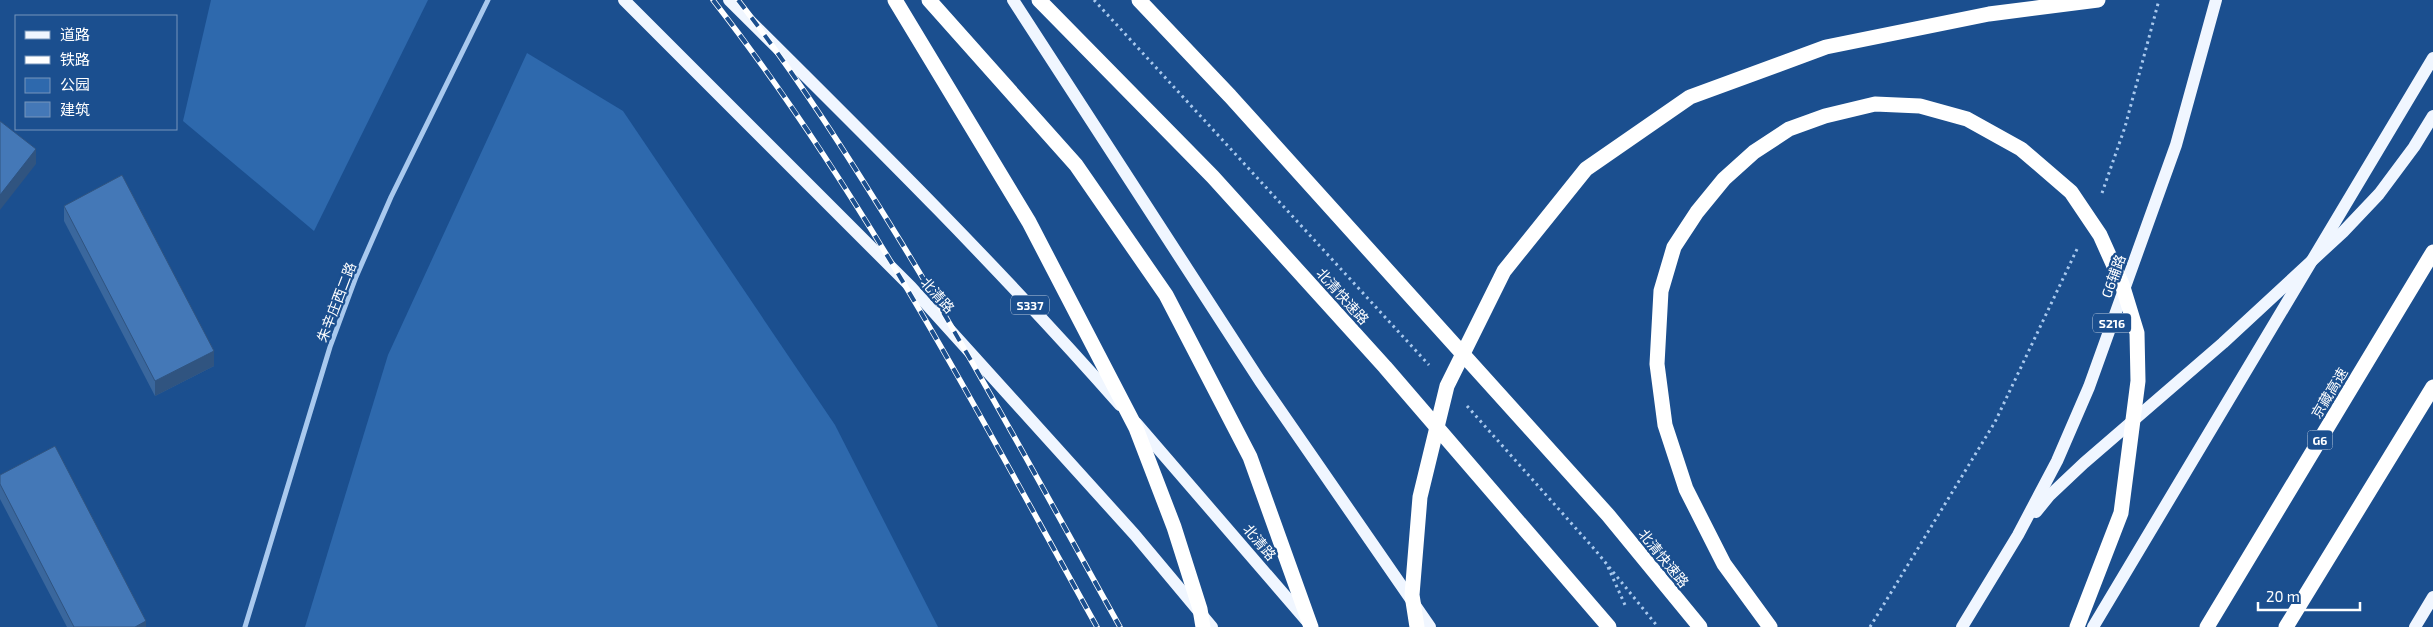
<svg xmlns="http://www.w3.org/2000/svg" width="2433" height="627" font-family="'Exo 2','Noto Sans SC',sans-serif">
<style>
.green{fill:#2e69ad}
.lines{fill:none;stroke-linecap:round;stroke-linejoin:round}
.path{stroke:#a9c9ee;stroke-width:3;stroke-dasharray:2.5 4;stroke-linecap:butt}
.street{stroke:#a9c9ee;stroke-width:5}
.primary{stroke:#f0f6ff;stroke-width:12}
.highway{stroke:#fff;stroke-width:15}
.rail-casing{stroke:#fff;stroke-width:5.5}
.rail{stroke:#1b4f8f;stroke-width:4;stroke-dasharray:11;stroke-linecap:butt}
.primary-bridge{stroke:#f0f6ff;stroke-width:12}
.highway-bridge{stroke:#fff;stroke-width:15}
.wall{fill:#3a679d}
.shaded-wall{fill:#305480}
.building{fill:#4478b7;stroke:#305480}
.labels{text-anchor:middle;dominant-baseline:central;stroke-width:4.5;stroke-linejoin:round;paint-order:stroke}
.shield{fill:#1b4f8f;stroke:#bbcadd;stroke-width:1}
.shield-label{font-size:12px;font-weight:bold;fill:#fff}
.street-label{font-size:14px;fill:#fff;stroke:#1b4f8f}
</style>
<rect width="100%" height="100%" fill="#1b4f8f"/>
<g class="green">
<polygon points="211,0 428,0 314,231 183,121"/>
<polygon points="527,53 623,111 835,425 938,627 305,627 388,355"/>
</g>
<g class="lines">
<g class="path">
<polyline points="1094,0 1429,365"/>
<polyline points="2102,193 2125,127 2159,0"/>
<polyline points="1467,406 1596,551 1658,627"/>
<polyline points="1608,567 1625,605"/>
<polyline points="1870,627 1995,422 2078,247"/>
</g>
<polyline class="street" points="245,627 330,347 356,277 391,197 488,0"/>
<g class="primary">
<polyline points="624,0 911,287 1135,535 1212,627"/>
<path d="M729,0C862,132 996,264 1120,405"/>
<polyline points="1013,0 1260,381 1430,627"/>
<polyline points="1136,423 1306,620"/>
<polyline points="2036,512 2049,496 2084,463 2223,343 2343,232 2379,194 2414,147 2433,116"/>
<polyline points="1962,627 2018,535 2057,461 2089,387 2176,145 2216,0"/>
<polyline points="2415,627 2433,597"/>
</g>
<g class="highway">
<polyline points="1039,0 1213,177 1385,367 1609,627"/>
<polyline points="1139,0 1230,96 1608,515 1700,627"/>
<polyline points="2207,627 2433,252"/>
<polyline points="2286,627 2433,387"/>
</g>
<g class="rail-casing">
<g id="rail">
<path d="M713,0C864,193 978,413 1097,627"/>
<path d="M738,0C798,77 850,159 901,242C978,368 1048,498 1120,627"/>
</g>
</g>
<use href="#rail" class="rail"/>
<polyline class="primary-bridge" points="2093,627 2433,58"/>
<g class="highway-bridge">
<polyline points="895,0 1029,222 1136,428 1174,527 1200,609 1203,627"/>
<polyline points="929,0 1076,165 1166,295 1250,457 1311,627"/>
<polyline points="1417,627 1412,595 1420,497 1447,386 1504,271 1586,169 1690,97 1826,47 1989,14 2098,0"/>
<polyline points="1770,627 1724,564 1686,489 1665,425 1657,364 1661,291 1674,247 1697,212 1724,179 1754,152 1789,129 1825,116 1875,104 1920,106 1967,119 2021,149 2071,192 2100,235 2122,284 2137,333 2138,381 2121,513 2077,627"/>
</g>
</g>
<g class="wall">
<polygon points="64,206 214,366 155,396 64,221"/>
<polygon points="0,475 146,627 67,627 0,499"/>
</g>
<g class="shaded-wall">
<polygon points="36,149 36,164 0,210 0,195"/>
<polygon points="214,351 214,366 155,396 155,381"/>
<polygon points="146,621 146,627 135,627"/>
</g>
<g class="building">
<polygon points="0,121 36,149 0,195"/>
<polygon points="122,175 214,351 155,381 64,206"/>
<polygon points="55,446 146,621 135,627 74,627 0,484 0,475"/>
</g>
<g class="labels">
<g class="shield">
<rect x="1011" y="295.5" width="38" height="19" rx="4"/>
<rect x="2093" y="313.5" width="38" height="19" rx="4"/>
<rect x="2307.5" y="430.5" width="25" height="19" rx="4"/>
</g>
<g class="shield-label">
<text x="1030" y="305">S337</text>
<text x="2112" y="323">S216</text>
<text x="2320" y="440">G6</text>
</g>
<g class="street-label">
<text transform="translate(2113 276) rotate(-70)">G6辅路</text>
<text transform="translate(938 295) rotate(48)">北清路</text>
<text transform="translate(1343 296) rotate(48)">北清快速路</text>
<text transform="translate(336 302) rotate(-69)">朱辛庄西二路</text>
<text transform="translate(2329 393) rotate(-59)">京藏高速</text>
<text transform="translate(1260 542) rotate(50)">北清路</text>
<text transform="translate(1664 558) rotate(51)">北清快速路</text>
</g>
</g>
<rect x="15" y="15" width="162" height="115" fill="#1b4f8f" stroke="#7695bc"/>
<rect x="25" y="31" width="25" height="8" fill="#f0f6ff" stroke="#7695bc"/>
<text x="60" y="40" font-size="15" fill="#ffffff">道路</text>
<rect x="25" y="56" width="25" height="8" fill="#ffffff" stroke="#7695bc"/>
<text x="60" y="65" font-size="15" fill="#ffffff">铁路</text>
<rect x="25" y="78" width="25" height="15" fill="#2e69ad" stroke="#7695bc"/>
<text x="60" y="90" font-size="15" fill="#ffffff">公园</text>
<rect x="25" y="102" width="25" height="15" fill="#4478b7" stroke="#7695bc"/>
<text x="60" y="115" font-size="15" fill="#ffffff">建筑</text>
<path d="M2258 602v8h102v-8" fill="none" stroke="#ffffff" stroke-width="2.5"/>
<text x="2266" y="602" font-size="15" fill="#ffffff" stroke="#1b4f8f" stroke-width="4" paint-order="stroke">20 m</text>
</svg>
